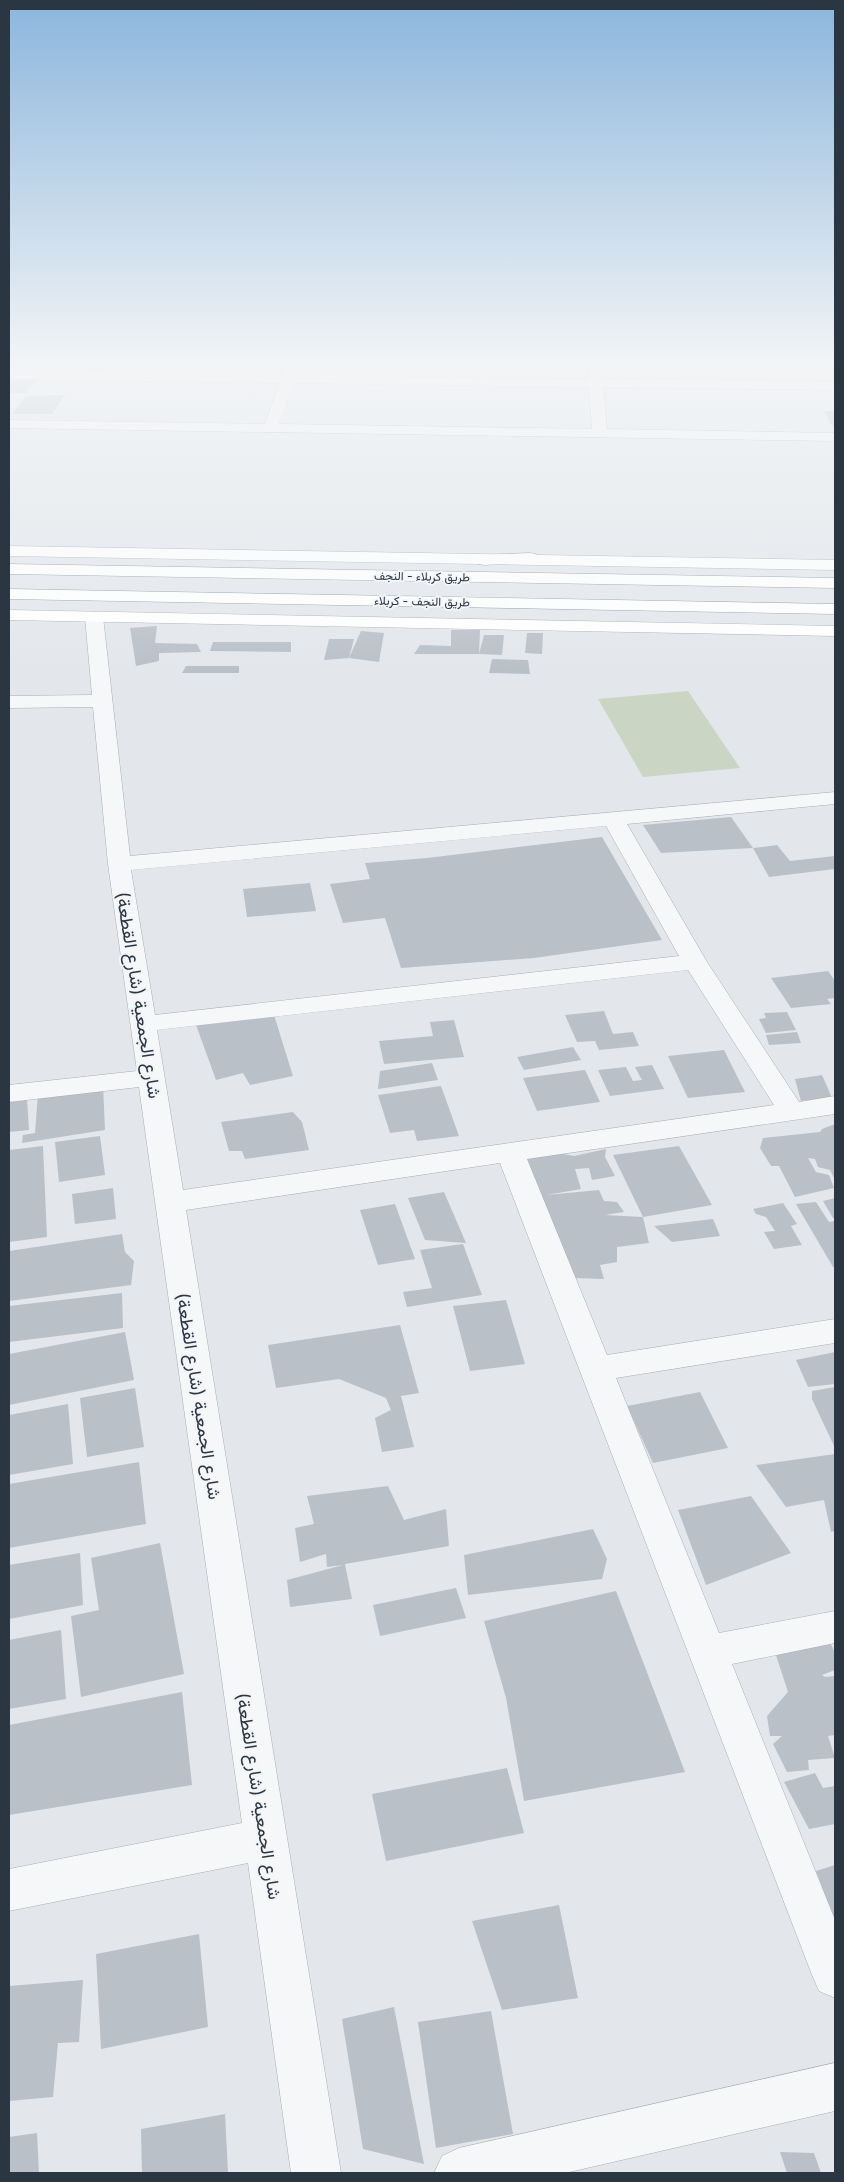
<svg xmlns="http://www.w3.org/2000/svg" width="844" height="2182" font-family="Inter,Vazirmatn,sans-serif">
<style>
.green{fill:#cad5c4}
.building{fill:#bac0c8}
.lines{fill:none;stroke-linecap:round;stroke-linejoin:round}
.minor-casing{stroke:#a8aeb5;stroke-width:1}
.secondary-casing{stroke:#a8aeb5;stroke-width:1}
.trunk-casing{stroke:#8a96a1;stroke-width:1}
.minor{fill:#f6f7f9;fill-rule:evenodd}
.secondary{fill:#fff;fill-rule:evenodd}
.trunk{fill:#fff;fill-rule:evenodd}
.labels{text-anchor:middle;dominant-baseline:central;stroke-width:4;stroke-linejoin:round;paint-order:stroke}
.far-street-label{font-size:12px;fill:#2b3643;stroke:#f3f5f8}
.near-street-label{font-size:18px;fill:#2b3643;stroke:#f3f5f8}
</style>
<rect width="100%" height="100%" fill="#e3e7eb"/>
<polygon class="green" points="688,691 740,768 643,777 598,699"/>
<g class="building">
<polygon points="9,364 43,364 40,368 9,367"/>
<polygon points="58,364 105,364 101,369 56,368"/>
<polygon points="39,377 26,393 9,393 9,380"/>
<polygon points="65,395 52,414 13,414 26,396"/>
<polygon points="824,411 835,411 835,425 831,425"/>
<polygon points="157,626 155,643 197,644 201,652 159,653 159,661 136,666 130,628"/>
<polygon points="451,630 480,630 479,654 414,654 420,645 451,646"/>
<polygon points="361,631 384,633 379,662 349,658"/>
<polygon points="527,633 543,633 542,654 525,653"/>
<polygon points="484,635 504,635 502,655 479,654"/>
<polygon points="329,639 354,639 349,658 324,660"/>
<polygon points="213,642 291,642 291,652 210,651"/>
<polygon points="492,659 528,660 530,674 489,673"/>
<polygon points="186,666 239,666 239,673 182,673"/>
<polygon points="731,817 753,848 661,853 643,825"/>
<polygon points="602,837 662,940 534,958 401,968 385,918 343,923 330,884 370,879 365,863 427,858"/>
<polygon points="777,845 790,861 835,856 835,869 769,877 753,848"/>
<polygon points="310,883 316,911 247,917 243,889"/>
<polygon points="828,971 835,981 835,998 827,999 831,1004 791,1008 771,978"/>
<polygon points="604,1011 613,1034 633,1032 639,1046 599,1050 595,1041 577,1042 565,1015"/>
<polygon points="787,1012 796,1030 766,1033 759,1019 766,1018 764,1013"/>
<polygon points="274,1015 293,1076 250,1085 243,1073 216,1080 196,1025"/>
<polygon points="454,1020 464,1057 384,1064 379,1041 433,1036 430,1022"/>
<polygon points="797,1032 801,1043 769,1045 766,1035"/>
<polygon points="573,1047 581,1060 524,1070 517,1057"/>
<polygon points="724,1050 745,1092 688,1098 668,1056"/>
<polygon points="432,1063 438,1080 378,1089 380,1071"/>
<polygon points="652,1065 664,1089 610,1096 598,1070 626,1067 633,1081 642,1080 635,1067"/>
<polygon points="585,1070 600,1102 537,1111 523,1078"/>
<polygon points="822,1075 832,1098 801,1101 795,1079"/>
<polygon points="103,1085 105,1130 22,1143 23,1135 35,1133 38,1093"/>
<polygon points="441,1086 459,1136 417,1141 414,1130 390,1133 378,1095"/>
<polygon points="27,1098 29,1130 9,1132 9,1100"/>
<polygon points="293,1112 302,1122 309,1150 245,1159 242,1151 229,1151 221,1122"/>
<polygon points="835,1124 835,1180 830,1170 818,1167 815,1159 808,1158 816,1172 829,1175 834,1188 795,1197 779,1166 771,1166 760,1148 763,1138 820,1132 822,1129"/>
<polygon points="100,1136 105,1175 59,1182 55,1142"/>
<polygon points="43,1146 47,1237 9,1242 9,1150"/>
<polygon points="679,1146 712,1205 643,1217 613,1155"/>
<polygon points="606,1149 605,1157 615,1176 592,1180 589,1168 575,1169 581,1189 546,1195 599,1190 604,1201 617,1202 624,1212 605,1215 643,1217 649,1243 617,1247 617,1262 600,1265 604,1279 573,1278 526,1158 558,1153 574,1156"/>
<polygon points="113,1188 116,1219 75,1224 72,1194"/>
<polygon points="444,1192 466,1243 425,1240 408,1198"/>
<polygon points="835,1198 835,1218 833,1218 823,1201"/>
<polygon points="816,1202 829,1222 835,1221 835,1266 833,1267 796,1204"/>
<polygon points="783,1203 797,1224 791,1226 802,1245 774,1249 764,1232 775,1231 766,1217 756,1214 753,1209"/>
<polygon points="395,1204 415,1259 378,1265 360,1210"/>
<polygon points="713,1219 720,1236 672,1242 654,1226"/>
<polygon points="122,1234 125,1252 134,1261 131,1285 9,1301 9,1251"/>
<polygon points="463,1244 482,1295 407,1307 403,1292 432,1288 420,1250"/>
<polygon points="122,1293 123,1328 9,1342 9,1306"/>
<polygon points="506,1300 525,1364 470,1371 453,1306"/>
<polygon points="400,1325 419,1393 401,1396 414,1447 382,1452 375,1418 391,1410 386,1398 339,1379 276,1388 268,1345"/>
<polygon points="125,1332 134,1380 9,1405 9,1354"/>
<polygon points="835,1352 835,1384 808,1387 796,1360"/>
<polygon points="835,1387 835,1448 812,1399 812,1391"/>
<polygon points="135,1388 144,1447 87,1457 80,1398"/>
<polygon points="700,1392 728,1448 653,1463 627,1406"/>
<polygon points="68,1404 73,1464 9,1475 9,1415"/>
<polygon points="835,1454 835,1531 831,1532 824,1500 786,1507 756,1465"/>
<polygon points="139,1462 146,1524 9,1548 9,1484"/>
<polygon points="388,1486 404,1520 446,1509 449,1546 345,1564 352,1599 290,1607 287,1580 343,1565 327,1567 326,1554 300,1562 295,1528 314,1524 307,1496"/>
<polygon points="751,1496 791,1553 706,1585 678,1510"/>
<polygon points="593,1529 607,1559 602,1579 468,1595 464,1555"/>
<polygon points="160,1543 184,1674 81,1697 71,1616 99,1610 91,1558"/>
<polygon points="80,1553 83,1605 9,1619 9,1565"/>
<polygon points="456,1588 466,1618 380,1636 373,1605"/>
<polygon points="616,1591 685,1772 524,1801 506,1698 484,1621"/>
<polygon points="61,1630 66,1699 9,1709 9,1640"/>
<polygon points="829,1640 835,1653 835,1670 822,1675 825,1677 835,1676 835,1735 828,1736 835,1758 808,1760 809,1770 787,1772 773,1744 782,1736 770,1736 767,1716 788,1692 774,1649"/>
<polygon points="182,1692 192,1785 9,1815 9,1725"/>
<polygon points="507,1768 524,1833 386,1861 372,1794"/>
<polygon points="815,1773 823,1788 835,1786 835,1824 809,1829 784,1782"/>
<polygon points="835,1865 835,1922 816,1871"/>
<polygon points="559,1905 578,1998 502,2010 472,1921"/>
<polygon points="199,1934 208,2027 101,2049 96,1954"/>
<polygon points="83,1980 79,2042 58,2043 53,2097 9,2101 9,1986"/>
<polygon points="394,2007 424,2164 363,2149 342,2019"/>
<polygon points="491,2011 513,2134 436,2148 418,2022"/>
<polygon points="225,2114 228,2173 142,2173 141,2129"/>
<polygon points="37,2133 39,2173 9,2173 9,2137"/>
<polygon points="780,2152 814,2153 821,2173 787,2173"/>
</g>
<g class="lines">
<g class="minor-casing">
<g id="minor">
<path d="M287,364H300L296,375L589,379V364H599L602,379L835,382V390L603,387L607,429L835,433V441L9,428V420L265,424L280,383L9,379V371L283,375ZM294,383L589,387L592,429L279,424Z"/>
<path d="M94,612L100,613L103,617L130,856L835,792V804L627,824L707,962L799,1102L835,1096V1114L527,1159L607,1355L835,1319V1343L616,1378L719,1633L835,1611V1643L732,1664L835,1920V1998L819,1991L812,1975L500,1163L186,1210L341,2173H291L248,1863L9,1911V1869L242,1823L139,1087L9,1102V1085L137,1071L108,864L93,707L9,708V696L92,695L85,617L88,613ZM606,826L679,956L155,1015L131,870ZM688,970L774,1105L183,1190L157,1030Z"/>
<polygon points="835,2063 835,2111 565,2173 434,2173 442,2156 459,2148"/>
</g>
</g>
<g class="secondary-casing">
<g id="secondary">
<polygon points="9,546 835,560 835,570 9,556"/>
<polygon points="9,610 835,626 835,636 9,620"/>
</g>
</g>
<g class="trunk-casing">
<g id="trunk">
<polygon points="530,553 536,554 538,558 536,562 484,565 478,564 476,560 478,556 484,555"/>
<polygon points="9,564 835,578 835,588 9,574"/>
<polygon points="9,589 835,604 835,614 9,599"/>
</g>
</g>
<use href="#minor" class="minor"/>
<use href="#secondary" class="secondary"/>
<use href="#trunk" class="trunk"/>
</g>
<linearGradient id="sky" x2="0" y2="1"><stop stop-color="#8bb6dc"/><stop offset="0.54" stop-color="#f2f4f6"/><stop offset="1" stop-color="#f2f4f6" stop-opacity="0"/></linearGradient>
<rect width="844" height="670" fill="url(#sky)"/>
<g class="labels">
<g class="far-street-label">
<text transform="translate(422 576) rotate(1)">طريق کربلاء - النجف</text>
<text transform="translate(422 601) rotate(1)">طريق النجف - کربلاء</text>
</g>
<g class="near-street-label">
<text transform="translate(139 995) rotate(81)">شارع الجمعية (شارع القطعة)</text>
<text transform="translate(199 1396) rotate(81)">شارع الجمعية (شارع القطعة)</text>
<text transform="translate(259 1796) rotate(81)">شارع الجمعية (شارع القطعة)</text>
</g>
</g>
<rect width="844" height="2182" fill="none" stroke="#2b3643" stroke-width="20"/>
</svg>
